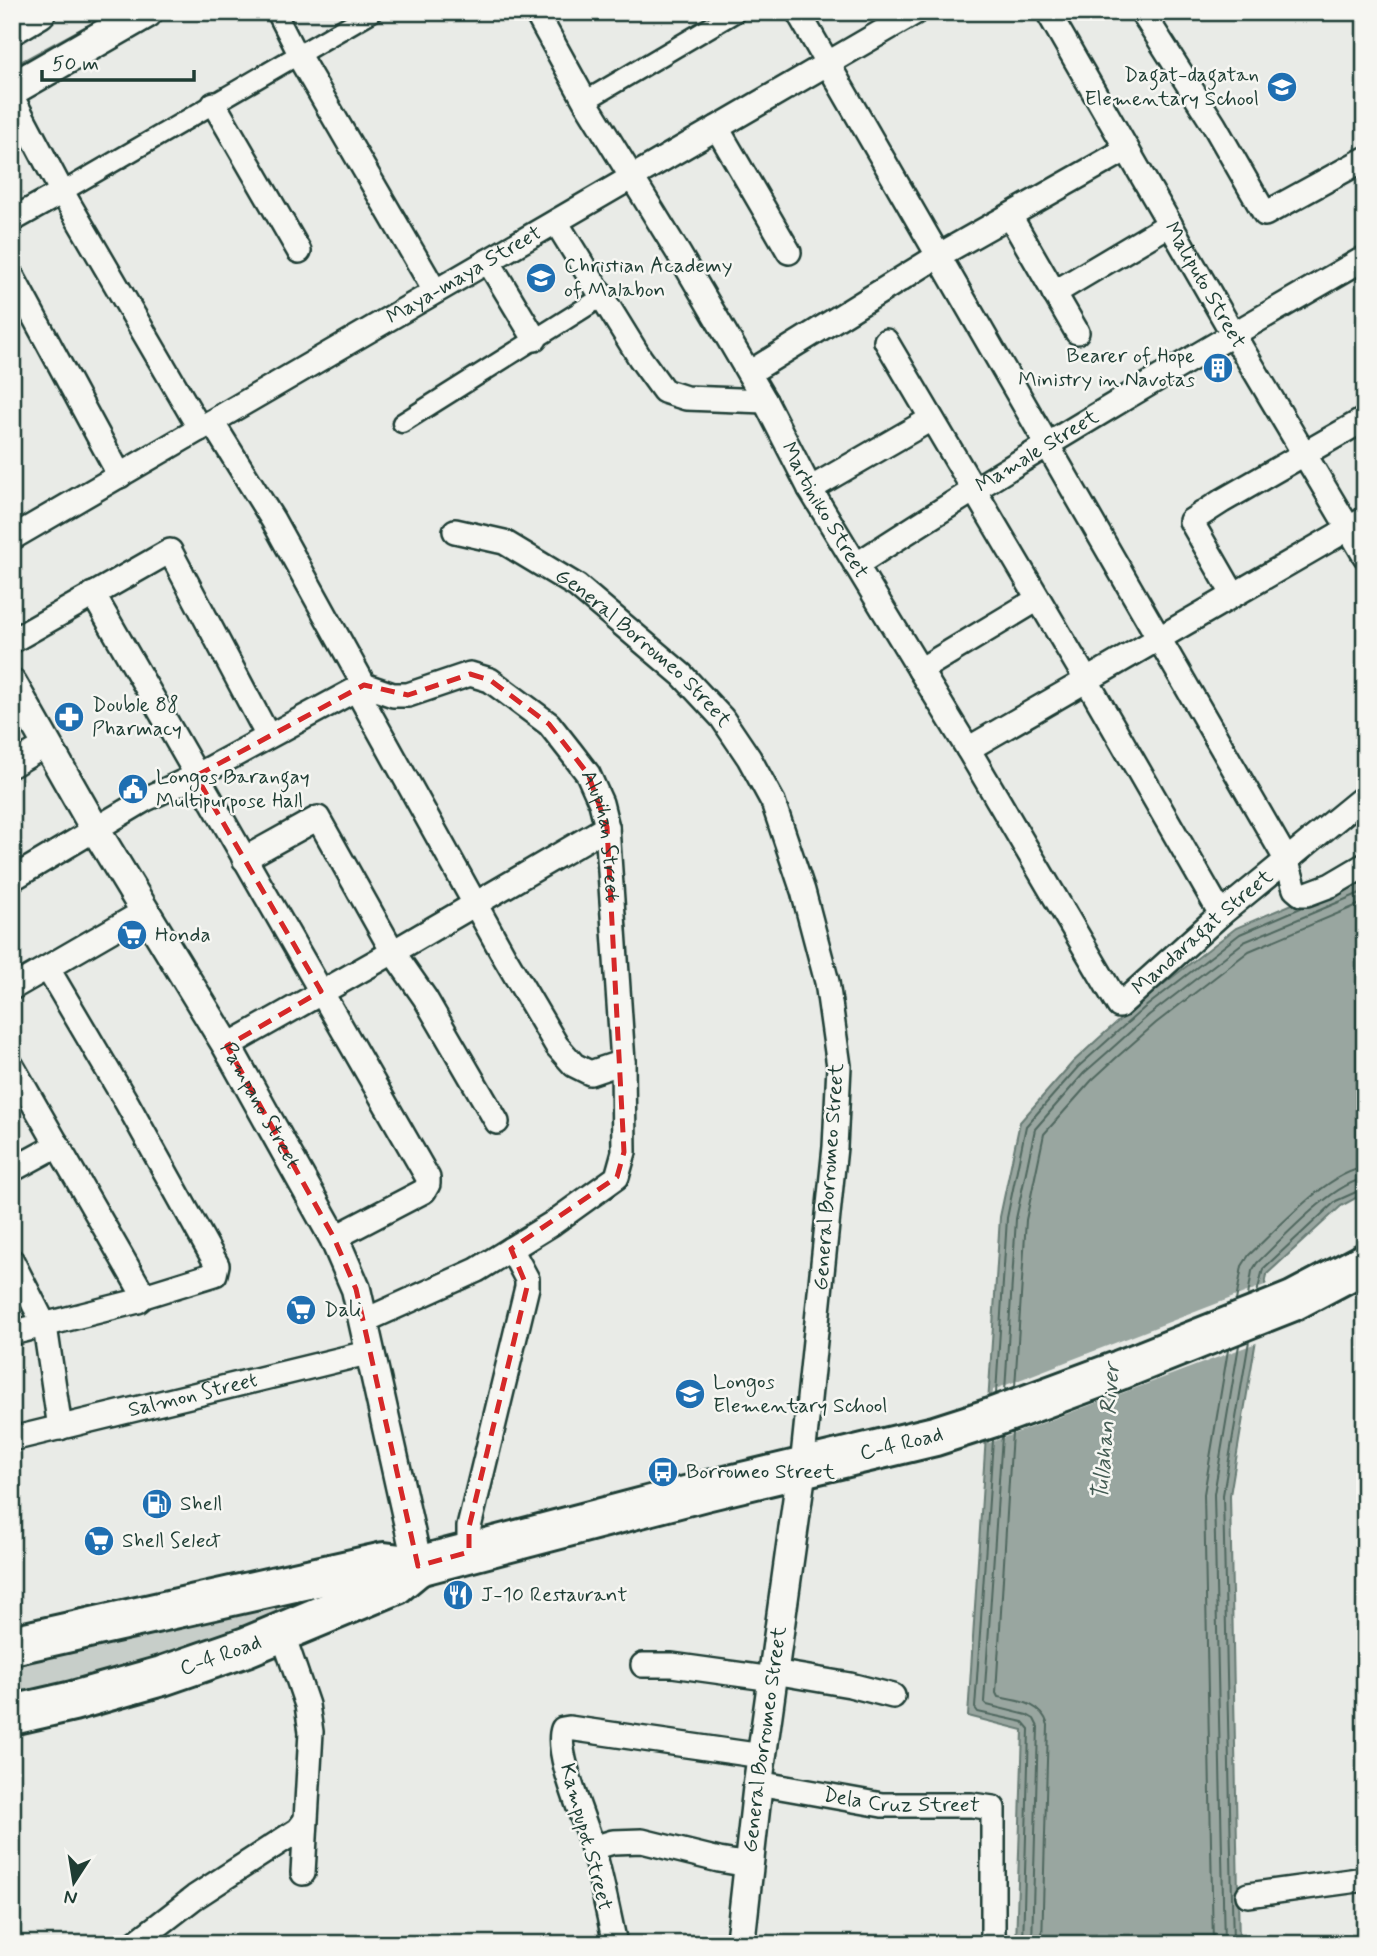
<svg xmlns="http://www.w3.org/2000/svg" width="1377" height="1956" font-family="Mynerve,sans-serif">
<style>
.green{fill:#c7cec9;stroke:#73867e;stroke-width:2}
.water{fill:#99a6a0;stroke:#687c75;stroke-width:2}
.pier{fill:#e9ebe7}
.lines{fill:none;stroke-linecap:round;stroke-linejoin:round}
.shore{stroke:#50675f;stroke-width:2}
.stream{stroke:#687c75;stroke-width:6}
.pedestrian-casing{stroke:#1f3d34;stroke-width:23}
.minor-casing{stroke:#1f3d34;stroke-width:28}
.tertiary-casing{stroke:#1f3d34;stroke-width:33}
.secondary-casing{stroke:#1f3d34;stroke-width:37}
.trunk-casing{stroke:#1f3d34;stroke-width:44}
.pedestrian{stroke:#f6f6f2;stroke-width:18}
.minor{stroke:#f6f6f2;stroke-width:23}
.tertiary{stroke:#f6f6f2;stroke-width:28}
.secondary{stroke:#f6f6f2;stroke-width:32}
.trunk{stroke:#f6f6f2;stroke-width:38}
.marked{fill:none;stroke:#d62828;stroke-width:5;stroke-dasharray:14 9;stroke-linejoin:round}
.labels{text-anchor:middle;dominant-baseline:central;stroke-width:5;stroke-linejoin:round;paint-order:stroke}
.poi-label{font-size:21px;fill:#1f3d34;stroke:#f6f6f2;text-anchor:start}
.street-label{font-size:21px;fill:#1f3d34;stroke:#f6f6f2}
.water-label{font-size:23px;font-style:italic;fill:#445c54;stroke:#f6f6f2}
</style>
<rect width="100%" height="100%" fill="#e9ebe7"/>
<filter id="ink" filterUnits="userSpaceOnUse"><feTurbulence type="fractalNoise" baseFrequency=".0143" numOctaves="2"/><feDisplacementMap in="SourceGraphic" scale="14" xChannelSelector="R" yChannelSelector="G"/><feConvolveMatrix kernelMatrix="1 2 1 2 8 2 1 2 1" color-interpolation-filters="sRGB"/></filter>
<g filter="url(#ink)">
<polygon class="green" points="387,1570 258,1627 79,1685 12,1701 12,1660"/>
<polygon class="water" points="1365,873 1365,1193 1341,1206 1267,1274 1230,1495 1239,1944 1016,1944 1023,1730 968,1716 1000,1217 1020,1122 1073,1062 1098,1039 1139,1003 1236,928"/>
<polygon class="pier" points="1270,1283 1259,1342 989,1443 993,1390"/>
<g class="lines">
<g class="shore">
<polyline points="1257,1293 1263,1269 1336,1201 1365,1188"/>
<path d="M1248,1296L1252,1271L1257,1263C1280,1241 1335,1181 1365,1179"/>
<path d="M1236,1301L1242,1266L1249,1255C1275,1231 1330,1170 1365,1168"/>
<polyline points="1015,1387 1026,1220 1044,1134 1092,1080 1116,1058 1156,1023 1249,951 1365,902"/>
<polyline points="1005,1391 1016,1219 1035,1129 1084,1073 1109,1051 1149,1015 1244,942 1365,891"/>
<polyline points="996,1394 1007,1218 1026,1126 1078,1067 1144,1008 1240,934 1303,907"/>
<path d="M1012,1432L996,1693L998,1697C1018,1701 1041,1702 1048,1725L1042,1944"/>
<polyline points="1002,1436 984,1702 987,1705 1027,1715 1034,1719 1038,1727 1032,1944"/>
<polyline points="993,1440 975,1708 978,1712 1023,1722 1029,1729 1023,1944"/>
<polyline points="1213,1944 1204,1494 1228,1350"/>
<polyline points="1224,1944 1214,1494 1239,1345"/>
<polyline points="1233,1944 1223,1495 1249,1341"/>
</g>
<g class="stream">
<polyline points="112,13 113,12"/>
<polyline points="12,69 87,28"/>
</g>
<g class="pedestrian-casing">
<g id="pedestrian">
<polyline points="276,12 298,55"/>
<polyline points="585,101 736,12"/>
<polyline points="62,192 372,12"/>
<polyline points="402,423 602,297"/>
</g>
</g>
<g class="minor-casing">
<g id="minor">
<path id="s1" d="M536,12L585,101L679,254L765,401L810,489L968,749L1119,1006L1221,914L1365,796"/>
<polyline points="798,12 1286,859 1295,889 1301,894 1307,894 1331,885 1365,865"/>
<path id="s2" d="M1048,12L1233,334L1365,556"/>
<polyline points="1142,12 1214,125 1265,214 1365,159"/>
<polyline points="298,55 435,291"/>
<polyline points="12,97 62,192 200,429"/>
<polyline points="214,104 299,251"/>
<polyline points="717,128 789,252"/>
<polyline points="1010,216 1077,332"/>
<polyline points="12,220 62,192"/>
<polyline points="556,222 640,358 664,391 686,398 765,401"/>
<polyline points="488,261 535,339"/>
<polyline points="12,276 120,476"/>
<polyline points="1054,293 1170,224"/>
<polyline points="886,341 1087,681 1221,914"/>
<polyline points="749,373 938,256 1127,149"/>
<path id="s3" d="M212,422L273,520L364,685L393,695H408L470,674L490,680L549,724L571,752L588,774L601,803L607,827L623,1062L624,1152L617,1177L553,1223L477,1270L364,1321"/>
<polyline points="810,489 931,419"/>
<path id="s4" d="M455,531L504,542L577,586L682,675L722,718L749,758L773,802L803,891L827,982L839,1066L835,1147L802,1467"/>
<path id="s5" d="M12,538L916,12"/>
<path id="s6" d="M856,565C1022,457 1193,357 1365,258"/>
<polyline points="93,594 428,1178 428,1184 424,1191 334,1238"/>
<polyline points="1233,594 1191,521 1222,501 1365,419"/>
<polyline points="12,641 170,551 268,736"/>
<polyline points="920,670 1038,599"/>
<polyline points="359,687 361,698 504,956 557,1046 574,1065 590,1073 623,1062"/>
<polyline points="968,749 1365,519"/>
<polyline points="12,765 46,745"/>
<polyline points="244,859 318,818 393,952 425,998 497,1122"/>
<polyline points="12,879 146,799 196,776 364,685"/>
<polyline points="12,988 145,911"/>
<polyline points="227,1046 393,952 607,827"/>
<polyline points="12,1066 144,1296"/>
<polyline points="12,1170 58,1145"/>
<polyline points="12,1261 45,1326 60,1428"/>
<polyline points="12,1333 138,1301 144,1296 215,1274 217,1265 127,1103 48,969"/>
<path id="s7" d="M12,1439L371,1352"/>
<polyline points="469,1552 469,1527 527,1287 527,1279 511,1249"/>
<polyline points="282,1632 307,1705 311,1732 303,1873"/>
<polyline points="643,1665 672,1665 773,1679"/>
<polyline points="774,1672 850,1685 893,1696"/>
<path id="s8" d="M758,1783L882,1805H972L993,1808V1944"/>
<polyline points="593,1848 613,1842 642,1841 719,1860 749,1865"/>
<polyline points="1248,1895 1365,1879"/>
<polyline points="134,1944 195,1897 298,1830 305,1821"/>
<path d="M615,1944C608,1912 602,1880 593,1849C586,1822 554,1753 563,1729L569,1728L762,1756"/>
</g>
</g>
<g class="tertiary-casing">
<g id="tertiary">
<path id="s9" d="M12,683L95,829L227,1046L334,1238L356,1289L418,1566"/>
<path id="s10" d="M740,1944L758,1783L802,1467"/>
</g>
</g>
<g class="secondary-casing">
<g id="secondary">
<polyline points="12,28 39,12"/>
<polyline points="12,89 146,12"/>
</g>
</g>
<g class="trunk-casing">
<g id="trunk">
<path id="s11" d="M12,1645L384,1562L418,1566L705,1491L935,1436L991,1418L1120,1370L1293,1301L1365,1263"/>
<path id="s12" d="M12,1715L73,1701L162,1676L246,1647L395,1585L418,1566"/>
</g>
</g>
<use href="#pedestrian" class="pedestrian"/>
<use href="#minor" class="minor"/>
<use href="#tertiary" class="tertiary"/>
<use href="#secondary" class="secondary"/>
<use href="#trunk" class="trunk"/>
</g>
</g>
<path class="marked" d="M470,674L490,680L549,724L588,774L607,827L624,1152L617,1177L511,1249L527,1287L469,1527V1552L418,1566L356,1289L334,1238L227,1046L321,991L196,776L364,685L408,695Z"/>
<defs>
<g id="school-disc" transform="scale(1.575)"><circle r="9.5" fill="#1f6fb2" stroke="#f6f6f2"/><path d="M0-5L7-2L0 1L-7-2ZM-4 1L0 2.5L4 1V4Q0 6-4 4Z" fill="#fff"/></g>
<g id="building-disc" transform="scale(1.575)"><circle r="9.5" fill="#1f6fb2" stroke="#f6f6f2"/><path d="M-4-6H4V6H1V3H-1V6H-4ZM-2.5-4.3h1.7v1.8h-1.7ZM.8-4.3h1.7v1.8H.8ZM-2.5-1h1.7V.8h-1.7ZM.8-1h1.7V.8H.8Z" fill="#fff"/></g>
<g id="pharmacy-disc" transform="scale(1.575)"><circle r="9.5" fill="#1f6fb2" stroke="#f6f6f2"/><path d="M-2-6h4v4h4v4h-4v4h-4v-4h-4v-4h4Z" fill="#fff"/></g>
<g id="civic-disc" transform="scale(1.575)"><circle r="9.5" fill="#1f6fb2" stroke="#f6f6f2"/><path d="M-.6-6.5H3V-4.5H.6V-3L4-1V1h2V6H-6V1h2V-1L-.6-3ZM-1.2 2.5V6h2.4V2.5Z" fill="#fff"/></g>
<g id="supermarket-disc" transform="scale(1.575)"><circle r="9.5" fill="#1f6fb2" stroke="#f6f6f2"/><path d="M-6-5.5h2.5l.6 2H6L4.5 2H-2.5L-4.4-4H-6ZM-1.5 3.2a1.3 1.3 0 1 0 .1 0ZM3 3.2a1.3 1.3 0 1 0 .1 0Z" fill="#fff"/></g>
<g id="bus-disc" transform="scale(1.575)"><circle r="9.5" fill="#1f6fb2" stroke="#f6f6f2"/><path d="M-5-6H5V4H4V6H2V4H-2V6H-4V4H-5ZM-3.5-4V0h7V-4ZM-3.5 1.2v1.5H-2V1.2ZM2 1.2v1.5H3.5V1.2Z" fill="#fff"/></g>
<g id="fuel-disc" transform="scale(1.575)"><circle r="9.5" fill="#1f6fb2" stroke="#f6f6f2"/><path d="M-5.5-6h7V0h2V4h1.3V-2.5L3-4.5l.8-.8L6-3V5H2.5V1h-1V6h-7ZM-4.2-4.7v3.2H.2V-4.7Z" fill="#fff"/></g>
<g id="restaurant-disc" transform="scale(1.575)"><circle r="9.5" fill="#1f6fb2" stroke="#f6f6f2"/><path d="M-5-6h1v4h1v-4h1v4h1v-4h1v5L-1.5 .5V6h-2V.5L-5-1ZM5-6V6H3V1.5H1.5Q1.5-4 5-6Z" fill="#fff"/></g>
</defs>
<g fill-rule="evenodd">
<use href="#school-disc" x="1282" y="87"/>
<use href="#school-disc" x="541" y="278"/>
<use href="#building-disc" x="1218" y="368"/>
<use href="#pharmacy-disc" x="69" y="717"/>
<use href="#civic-disc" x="133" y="789"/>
<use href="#supermarket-disc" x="132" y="935"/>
<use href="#supermarket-disc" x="301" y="1310"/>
<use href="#school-disc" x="690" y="1394"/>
<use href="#bus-disc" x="663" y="1472"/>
<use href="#fuel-disc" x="157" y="1504"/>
<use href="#supermarket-disc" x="99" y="1541"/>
<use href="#restaurant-disc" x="458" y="1595"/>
</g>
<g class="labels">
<g class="poi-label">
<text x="1259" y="75" text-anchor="end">Dagat-dagatan<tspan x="1259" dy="24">Elementary School</tspan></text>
<text x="564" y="266">Christian Academy<tspan x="564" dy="24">of Malabon</tspan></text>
<text x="1195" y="356" text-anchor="end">Bearer of Hope<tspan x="1195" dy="24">Ministry in Navotas</tspan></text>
<text x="92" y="705">Double 88<tspan x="92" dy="24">Pharmacy</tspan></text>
<text x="156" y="777">Longos Barangay<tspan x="156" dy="24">Multipurpose Hall</tspan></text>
<text x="155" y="935">Honda</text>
<text x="324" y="1310">Dali</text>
<text x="713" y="1382">Longos<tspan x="713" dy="24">Elementary School</tspan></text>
<text x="686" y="1472">Borromeo Street</text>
<text x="180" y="1504">Shell</text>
<text x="122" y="1541">Shell Select</text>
<text x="481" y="1595">J-10 Restaurant</text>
</g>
<g class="street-label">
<text stroke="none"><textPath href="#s5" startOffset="523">Maya-maya Street</textPath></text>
<text stroke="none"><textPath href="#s2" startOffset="315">Maliputo Street</textPath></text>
<text stroke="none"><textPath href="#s6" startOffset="214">Mamale Street</textPath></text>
<text stroke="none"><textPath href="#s1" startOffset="576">Martiniko Street</textPath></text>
<text stroke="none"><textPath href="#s4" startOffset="226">General Borromeo Street</textPath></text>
<text stroke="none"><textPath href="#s3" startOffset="637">Alupihan Street</textPath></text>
<text stroke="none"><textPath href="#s1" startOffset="1264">Mandaragat Street</textPath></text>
<text stroke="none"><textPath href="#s9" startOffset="490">Pampano Street</textPath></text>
<text transform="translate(829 1177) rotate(-86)">General Borromeo Street</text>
<text stroke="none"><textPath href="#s7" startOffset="186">Salmon Street</textPath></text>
<text stroke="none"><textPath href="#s11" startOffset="914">C-4 Road</textPath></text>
<text stroke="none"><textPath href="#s12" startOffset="217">C-4 Road</textPath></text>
<text stroke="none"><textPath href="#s10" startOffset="206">General Borromeo Street</textPath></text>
<text stroke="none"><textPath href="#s8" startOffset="145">Dela Cruz Street</textPath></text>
<text transform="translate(586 1837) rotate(75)">Kampupot Street</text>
</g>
<g class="water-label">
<text transform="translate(1107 1432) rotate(-85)">Tullahan River</text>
</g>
</g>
<rect width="1377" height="1956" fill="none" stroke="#f6f6f2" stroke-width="42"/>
<rect x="21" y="21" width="1335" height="1914" fill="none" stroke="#1f3d34" stroke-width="2.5" filter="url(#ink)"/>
<g transform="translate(74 1882) rotate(192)" stroke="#f6f6f2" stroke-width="5" paint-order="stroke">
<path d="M0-5L12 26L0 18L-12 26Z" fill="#1f3d34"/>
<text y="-10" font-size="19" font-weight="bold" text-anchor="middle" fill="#1f3d34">N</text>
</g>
<path d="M42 70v10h152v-10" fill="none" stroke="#1f3d34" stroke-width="3.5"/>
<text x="52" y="70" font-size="21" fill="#1f3d34" stroke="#f6f6f2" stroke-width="5" paint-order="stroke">50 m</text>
</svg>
